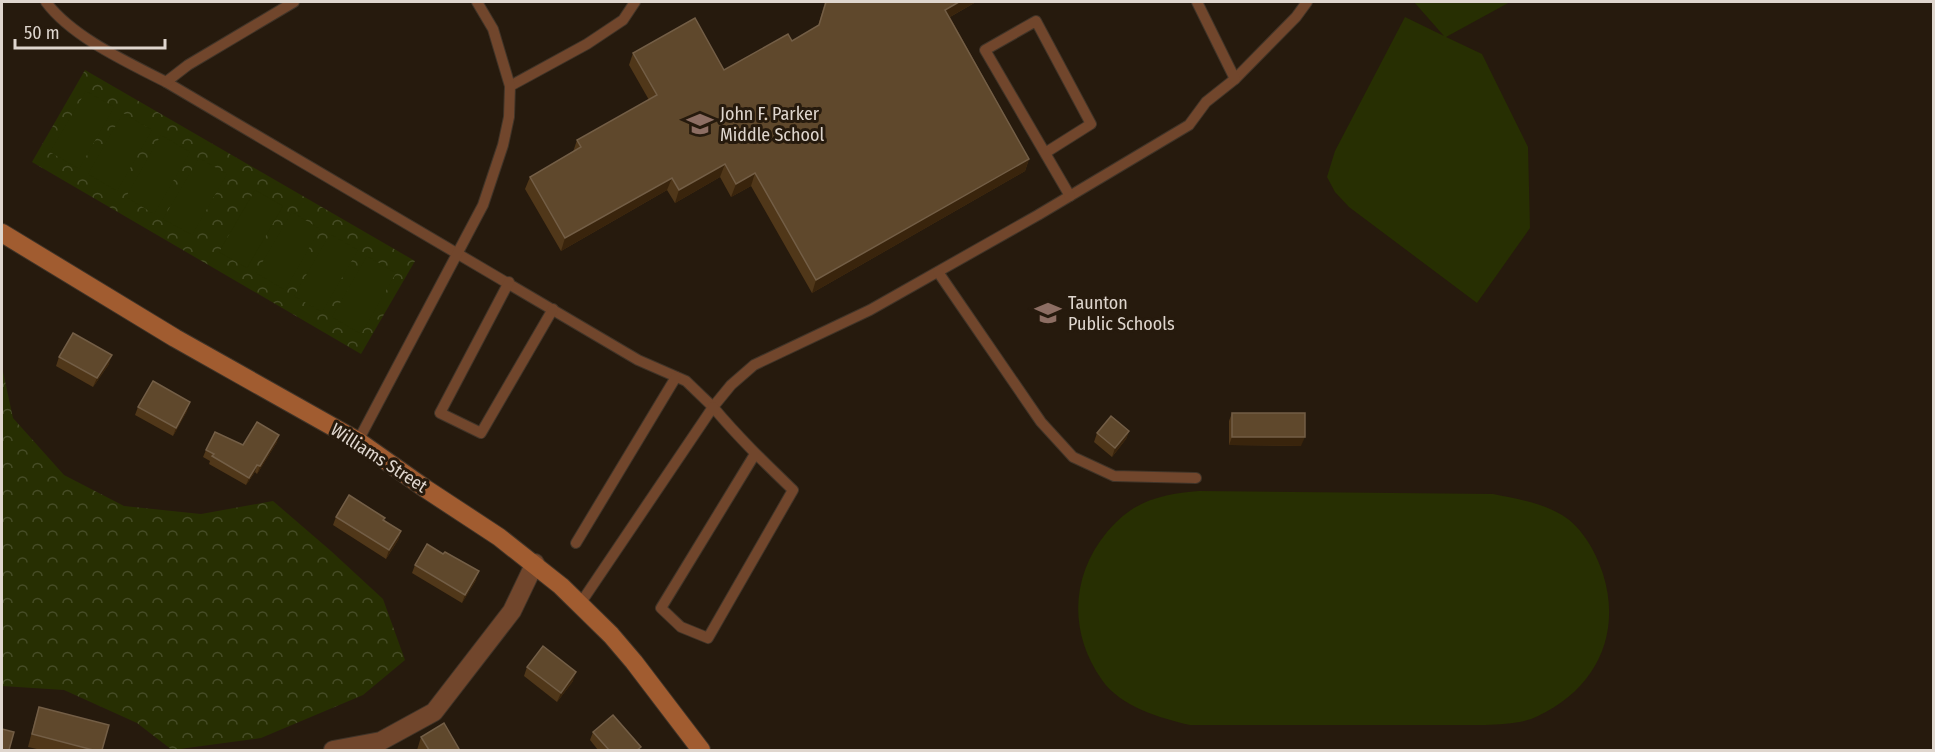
<svg xmlns="http://www.w3.org/2000/svg" width="1935" height="752" font-family="'Fira Sans Condensed',sans-serif">
<style>
.forest{fill:url(#forest-crowns)}
.pitch{fill:#272f02}
.lines{fill:none;stroke-linecap:round;stroke-linejoin:round}
.lane-casing{stroke:#403428;stroke-width:12}
.street-casing{stroke:#403428;stroke-width:20}
.secondary-casing{stroke:#403428;stroke-width:20}
.lane{stroke:#71462c;stroke-width:10}
.street{stroke:#71462c;stroke-width:18}
.secondary{stroke:#a15c30;stroke-width:18}
.wall{fill:#503719}
.shaded-wall{fill:#39240c}
.building{fill:#5f482c;stroke:#735e46;stroke-width:1.5}
.labels{text-anchor:middle;dominant-baseline:central;stroke-width:6;stroke-linejoin:round;paint-order:stroke}
.poi-label{font-size:18px;fill:#dfd6ce;stroke:#261a0d;text-anchor:start}
.street-label{font-size:18px;fill:#dfd6ce;stroke:#261a0d}
</style>
<defs>
<pattern id="forest-crowns" width="20" height="18" patternUnits="userSpaceOnUse" patternTransform="scale(1.5)"><rect width="20" height="18" fill="#272f02"/><path d="M2 6a3 3 0 1 1 6 0M12 15a3 3 0 1 1 6 0" fill="none" stroke="#464c26"/></pattern>
</defs>
<rect width="100%" height="100%" fill="#261a0d"/>
<g class="forest">
<polygon points="85,70 415,261 361,354 32,162"/>
<polygon points="2,367 13,418 64,475 124,506 201,514 273,501 331,551 383,599 405,660 363,695 261,738 172,750 137,723 64,690 2,686"/>
</g>
<g class="pitch">
<polygon points="1414,2 1510,2 1446,37 1482,54 1528,147 1530,228 1477,303 1349,207 1335,192 1327,177 1335,151 1405,17 1444,36"/>
<polygon points="86,91 114,107 79,169 50,152"/>
<polygon points="123,113 152,130 117,191 88,174"/>
<polygon points="161,135 190,152 154,214 126,197"/>
<polygon points="199,158 227,174 192,235 163,219"/>
<polygon points="255,190 283,206 247,268 219,252"/>
<polygon points="292,212 320,229 285,290 256,273"/>
<polygon points="330,234 358,250 322,312 294,296"/>
<polygon points="367,256 396,273 361,334 332,317"/>
<path d="M1199,491L1493,494C1517,499 1540,502 1562,515C1582,527 1596,552 1603,574C1622,634 1596,689 1538,716C1522,724 1503,724 1485,725H1190C1160,718 1121,707 1102,680C1069,633 1070,577 1107,532C1114,524 1124,514 1134,508C1154,496 1176,493 1199,491Z"/>
</g>
<g class="lines">
<g class="lane-casing">
<g id="lane">
<path d="M46,2C72,37 127,62 166,82L638,360L686,381L713,407L731,385L754,365L870,310L1038,215L1189,125L1206,102L1235,79L1296,17L1307,2"/>
<polyline points="1197,2 1235,79"/>
<polyline points="166,82 188,65 294,2"/>
<polyline points="510,86 587,44 623,20 635,2"/>
<polyline points="1045,153 1091,124 1036,21 985,50 1070,196"/>
<polyline points="938,272 1041,422 1073,457 1114,476 1196,478"/>
<polyline points="509,282 440,413 481,433 553,309"/>
<polyline points="358,441 483,205 503,145 509,117 510,86 493,29 477,2"/>
<polyline points="576,543 676,377"/>
<path d="M580,604L713,407C738,437 765,463 793,490L708,638L681,627L661,608L755,454"/>
</g>
</g>
<g class="street-casing">
<polyline id="street" points="333,750 381,741 434,712 512,611 535,563"/>
</g>
<g class="secondary-casing">
<polyline id="secondary" points="2,233 175,338 358,441 426,489 499,537 561,586 611,635 634,662 701,750"/>
</g>
<use href="#lane" class="lane"/>
<use href="#street" class="street"/>
<use href="#secondary" class="secondary"/>
</g>
<g class="wall">
<polygon points="825,2 976,2 950,17 1029,159 1025,171 812,293 751,186 731,197 720,177 675,203 667,190 561,251 525,189 530,177 573,152 577,140 649,100 629,65 633,53 724,70 792,41 818,26"/>
<polygon points="59,357 109,364 93,387 56,366"/>
<polygon points="138,407 187,411 173,436 135,415"/>
<polygon points="1232,413 1301,446 1229,445 1229,421"/>
<polygon points="1129,431 1126,439 1112,457 1094,442 1097,433"/>
<polygon points="277,442 257,474 255,472 246,485 209,464 210,461 203,457 206,450 243,445"/>
<polygon points="336,517 385,518 384,520 401,531 398,540 386,559 333,525"/>
<polygon points="443,554 476,580 462,603 412,573 415,565"/>
<polygon points="527,667 573,681 557,702 524,676"/>
<polygon points="39,707 102,750 41,750 28,747 35,720"/>
<polygon points="593,732 639,750 598,750 590,740"/>
<polygon points="421,737 459,750 417,750"/>
</g>
<g class="shaded-wall">
<polygon points="959,2 976,2 941,22 945,10"/>
<polygon points="1029,159 1025,171 812,293 816,280"/>
<polygon points="725,164 720,177 675,203 679,190"/>
<polygon points="755,173 751,186 731,197 736,184"/>
<polygon points="672,178 667,190 561,251 565,238"/>
<polygon points="112,355 109,364 93,387 97,378"/>
<polygon points="190,402 187,411 173,436 176,428"/>
<polygon points="1129,431 1126,439 1112,457 1115,448"/>
<polygon points="279,435 277,442 257,474 260,466"/>
<polygon points="1232,437 1305,437 1301,446 1229,445"/>
<polygon points="257,465 255,472 246,485 249,478"/>
<polygon points="401,531 398,540 386,559 389,550"/>
<polygon points="479,571 476,580 462,603 465,595"/>
<polygon points="576,672 573,681 557,702 561,693"/>
</g>
<g class="building">
<polygon points="826,2 959,2 945,10 1029,159 816,280 755,173 736,184 725,164 679,190 672,178 565,238 530,177 581,147 577,140 657,95 633,53 695,18 724,70 788,34 792,41 819,25"/>
<polygon points="73,333 112,355 97,378 59,357"/>
<polygon points="153,381 190,402 176,428 138,407"/>
<rect x="1232" y="413" width="73" height="24"/>
<polygon points="1111,416 1129,431 1115,448 1097,433"/>
<polygon points="257,422 279,435 260,466 257,465 249,478 212,456 214,454 206,450 215,432 243,445"/>
<polygon points="349,495 385,518 383,520 401,531 389,550 336,517"/>
<polygon points="427,544 443,554 445,552 479,571 465,595 415,565"/>
<polygon points="543,646 576,672 561,693 527,667"/>
<polygon points="39,707 109,725 102,750 93,750 32,734"/>
<polygon points="613,715 641,747 637,750 609,750 593,732"/>
<polygon points="444,723 459,749 457,750 429,750 421,737"/>
<polygon points="2,729 14,732 9,750 2,750"/>
</g>
<defs>
<g id="school-bare" transform="scale(2.07)"><path d="M0-5L7-2L0 1L-7-2ZM-4 1L0 2.5L4 1V4Q0 6-4 4Z" fill="#8d6e63" stroke="#261a0d" stroke-width="2.5" paint-order="stroke"/></g>
</defs>
<g fill-rule="evenodd">
<use href="#school-bare" x="700" y="124"/>
<use href="#school-bare" x="1048" y="313"/>
</g>
<g class="labels">
<g class="poi-label">
<text x="720" y="114">John F. Parker<tspan x="720" dy="21">Middle School</tspan></text>
<text x="1068" y="303">Taunton<tspan x="1068" dy="21">Public Schools</tspan></text>
</g>
<g class="street-label">
<text transform="translate(379 458) rotate(33)">Williams Street</text>
</g>
</g>
<rect width="1935" height="752" fill="none" stroke="#dfd6ce" stroke-width="6"/>
<path d="M15 39v9h150v-9" fill="none" stroke="#dfd6ce" stroke-width="3"/>
<text x="24" y="39" font-size="18" fill="#dfd6ce" stroke="#261a0d" stroke-width="4.5" paint-order="stroke">50 m</text>
</svg>
